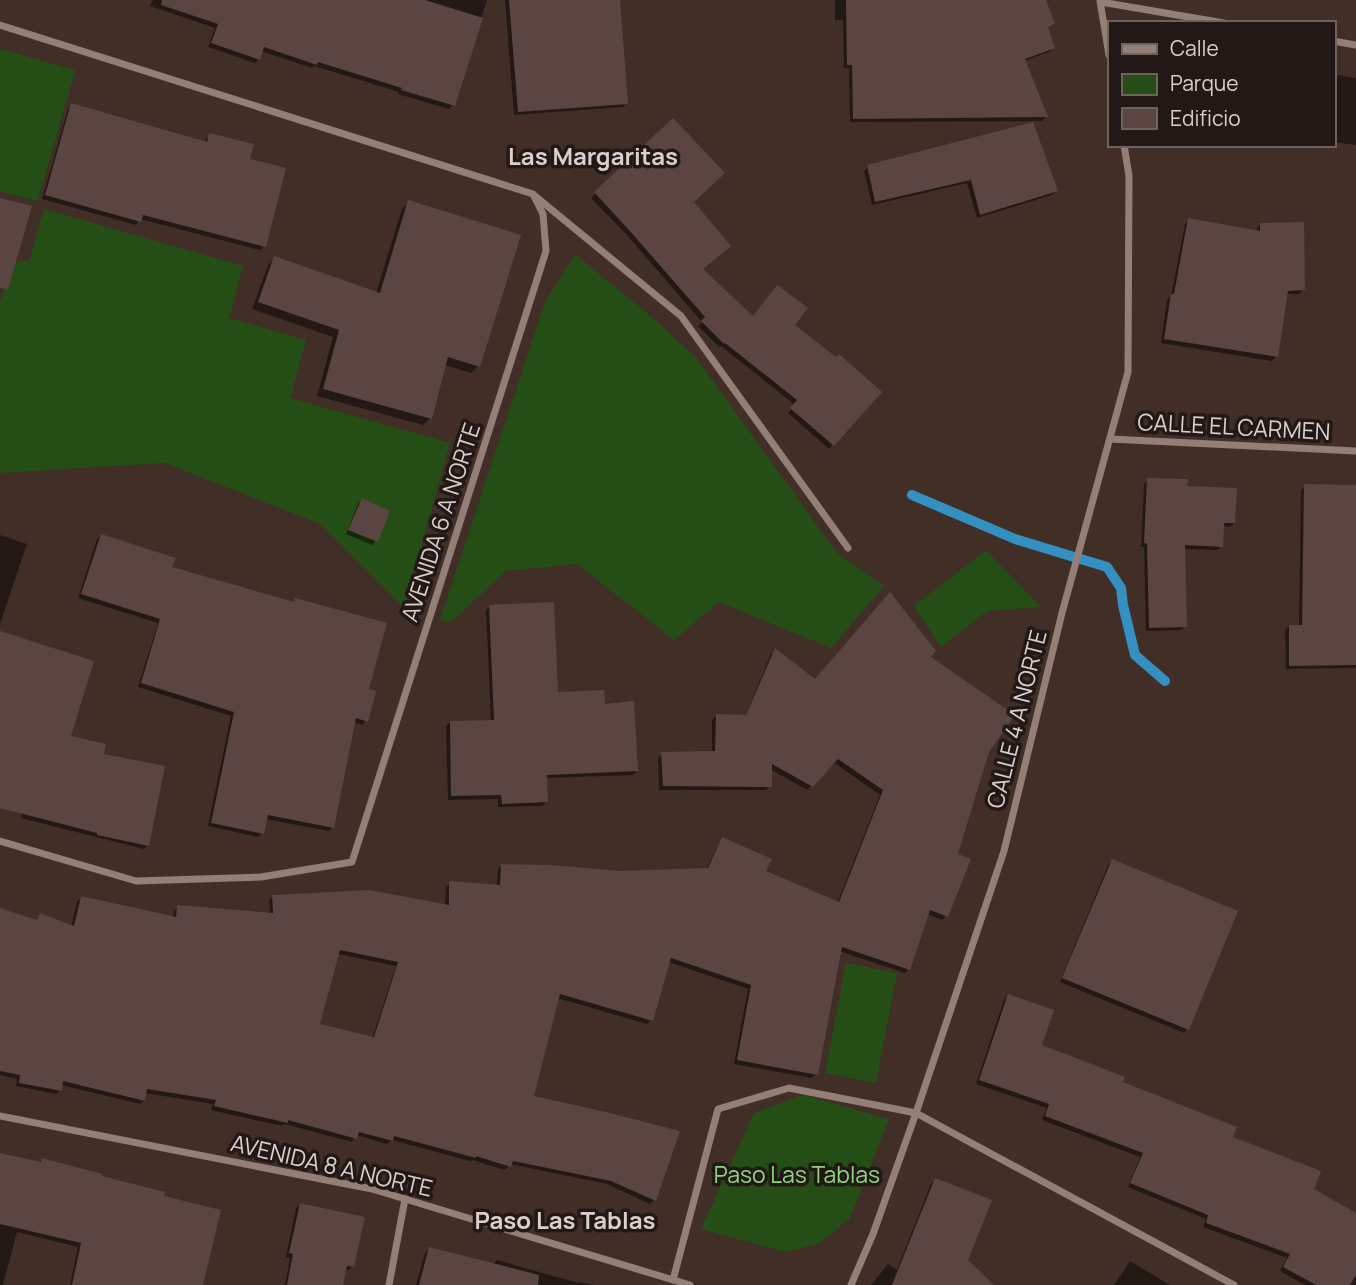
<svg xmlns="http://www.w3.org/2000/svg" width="1356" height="1285" font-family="Manrope,sans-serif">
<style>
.green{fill:#244e15}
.shadow{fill:#0007;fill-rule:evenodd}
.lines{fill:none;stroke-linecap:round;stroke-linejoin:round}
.stream{stroke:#3590c2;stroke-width:10}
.building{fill:#5b4543;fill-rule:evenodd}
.street{stroke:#947f76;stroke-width:7}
.labels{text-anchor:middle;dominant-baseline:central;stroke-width:7;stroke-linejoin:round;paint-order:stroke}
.street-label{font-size:23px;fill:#dacfca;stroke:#221916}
.park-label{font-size:23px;fill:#8fd579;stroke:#221916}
.neighbourhood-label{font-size:24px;font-weight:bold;fill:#dacfca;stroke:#221916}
</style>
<rect width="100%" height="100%" fill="#412f27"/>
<g class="green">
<polygon points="0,49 75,70 38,201 0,191"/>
<polygon points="44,209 243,266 229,318 306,340 290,398 450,443 404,608 320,524 165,463 0,473 0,302 12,262 29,261"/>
<polygon points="575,254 654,319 697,359 837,553 884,586 831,648 719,602 674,640 577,564 506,571 451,622 440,620 545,302"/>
<polygon points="986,550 1041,607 987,611 941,647 914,606"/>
<polygon points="846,963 897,973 876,1083 825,1073"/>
<polygon points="803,1095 889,1119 850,1218 820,1243 785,1252 701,1229 754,1113"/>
</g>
<g class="shadow">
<polygon points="153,0 487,0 453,105 449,109 398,94 399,92 314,66 312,68 261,51 259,59 255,63 208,47 215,28 150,6"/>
<polygon points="505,0 619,0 627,103 623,107 514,115"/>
<polygon points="835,0 1033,0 1053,48 1049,52 1024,61 1046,117 1042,121 850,122 849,68 844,68 843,20 835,20"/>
<polygon points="1338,75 1356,78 1356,145 1333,142 1333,80"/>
<polygon points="72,105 205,143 206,139 210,135 248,160 264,246 260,250 140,219 136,225 42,199 68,109"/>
<polygon points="673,120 692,202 701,270 753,318 793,326 880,392 829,449 788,413 795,405 721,346 719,347 698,326 702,322 626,234 591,198"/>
<polygon points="868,167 1055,191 1052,195 977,218 967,183 872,205 864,171"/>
<polygon points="409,202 478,366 471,373 445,365 430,418 423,425 317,396 333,337 252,309 268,265 275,258 376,293 402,209"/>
<polygon points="1189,220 1257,232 1257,228 1261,224 1303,290 1299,294 1286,294 1276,357 1272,361 1161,343 1167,300 1171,296 1185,224"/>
<polygon points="1148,480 1185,487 1234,523 1230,527 1222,526 1222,546 1218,550 1183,549 1185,626 1181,630 1146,631 1144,547 1141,547 1144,484"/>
<polygon points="1305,486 1356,486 1356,668 1286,669 1285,630 1289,626 1299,626 1301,490"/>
<polygon points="362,500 376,541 372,545 346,534 358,504"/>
<polygon points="0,535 27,544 0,624"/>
<polygon points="101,536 170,569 293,603 296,600 367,690 366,721 362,725 353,722 333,827 329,831 265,819 262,833 258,837 208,826 231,716 138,687 158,623 78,598 97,539"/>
<polygon points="490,606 557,694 637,771 633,775 545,778 546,802 542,806 498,807 498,799 448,800 446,726 450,722 491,721 486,610"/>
<polygon points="0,633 69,737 148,845 144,849 21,818 33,771 0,760"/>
<path d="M775,651L815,681L928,658L987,752L956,855L946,916L942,920L927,914L909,969L905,973L839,951L816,1074L812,1078L734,1064L748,989L668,962L651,1020L647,1024L557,998L532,1098L654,1200L650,1204L607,1184L510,1164L505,1170L472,1160L470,1161L392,1140L387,1144L356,1135L352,1142L284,1124L282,1126L211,1110L213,1104L145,1093L144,1101L140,1104L61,1085L60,1090L56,1094L16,1086L17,1079L0,1075V910L36,921L41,915L71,927L77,902L81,898L173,918L174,911L178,907L270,914L269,900L273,897L445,907L446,887L450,883L497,886L498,869L502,865L620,873L706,870L719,843L723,839L764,872L837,904L880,795L833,762L807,790L770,769V786L766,790H659L658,758L662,754L712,753V720L716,716L745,717L771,654ZM338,954L396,966L372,1039L318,1025Z"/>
<polygon points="1112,861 1187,1029 1184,1033 1060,982 1108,865"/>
<polygon points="1008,996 1040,1046 1121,1083 1230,1138 1312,1190 1356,1215 1356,1285 1305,1285 1280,1271 1287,1258 1203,1227 1206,1219 1128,1187 1140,1157 1042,1120 1047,1108 976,1084 1004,1000"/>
<polygon points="0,1155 39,1163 42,1160 201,1285 70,1285 78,1247 17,1232 3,1285 0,1285"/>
<polygon points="935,1180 966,1260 992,1285 871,1285 888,1264 897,1270 931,1184"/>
<polygon points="300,1205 353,1266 349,1270 345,1270 341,1285 285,1285 290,1258 286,1257 296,1208"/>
<polygon points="429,1249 492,1265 497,1260 578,1283 579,1282 594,1285 416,1285 425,1253"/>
<polygon points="1130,1261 1170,1285 1114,1285"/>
</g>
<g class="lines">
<polyline class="stream" points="912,495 1015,539 1107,567 1121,588 1123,605 1135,655 1165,681"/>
</g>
<g class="building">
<polygon points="162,0 425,0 483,18 455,106 401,90 402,88 318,62 317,65 264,47 260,60 211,43 218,24 161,5"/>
<polygon points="509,0 620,0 628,104 518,112"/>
<polygon points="846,0 1046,0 1055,24 1048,27 1055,48 1025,59 1048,117 853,119 852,65 847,65"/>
<polygon points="71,103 207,142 209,133 254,144 250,159 286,168 266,247 143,215 141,222 45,195"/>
<polygon points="673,118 725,173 694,202 731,246 703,269 753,316 777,285 808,308 795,325 836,357 839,354 882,392 834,446 790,408 797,400 725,343 724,344 701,321 705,317 629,230 594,192"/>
<polygon points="1033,122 1058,191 980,215 971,180 875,202 867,165"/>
<polygon points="0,198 32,206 8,289 0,288"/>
<polygon points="408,200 521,235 480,367 448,357 432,419 323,389 339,330 258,302 274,256 380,293"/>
<polygon points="1188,218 1260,231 1260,223 1304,222 1305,290 1288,291 1278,357 1164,339 1171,294 1174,294"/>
<polygon points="1147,478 1188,479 1187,486 1237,488 1235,523 1224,523 1223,547 1185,545 1187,627 1149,628 1147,544 1144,543"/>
<polygon points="1304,484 1356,485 1356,665 1289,666 1289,625 1302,625"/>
<polygon points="362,498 390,511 378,542 348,530"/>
<polygon points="101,534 176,558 172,567 294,602 295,598 387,623 369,689 376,691 368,722 356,718 334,828 268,815 264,834 211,823 234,712 141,683 160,619 81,594"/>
<path d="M890,592L936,651L931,657L1015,715L989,752L958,854L971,859L948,917L930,910L910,970L842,947L818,1075L737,1060L751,985L671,958L653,1021L560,994L534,1096L606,1112L680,1131L656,1201L611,1181L513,1161L511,1167L476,1156V1158L394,1136L393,1141L359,1132L357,1139L288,1120V1123L214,1106L216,1100L147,1089L145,1101L63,1081L62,1091L19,1083L20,1075L0,1071V908L37,920L40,913L74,926L81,896L176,917L177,905L273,913L272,895L369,890L449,905V881L500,885L501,864L551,865L620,871L708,868L722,837L772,859L766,871L839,902L883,790L838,759L813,787L772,764V787L663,786L661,752L715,751L716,714L746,715L775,648L815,679ZM340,950L398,962L374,1037L320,1024Z"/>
<polygon points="554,602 558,692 604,690 605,704 634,701 638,771 547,775 548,802 502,804 501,795 451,796 450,721 494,720 489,605"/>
<polygon points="0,631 94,661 71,736 106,744 104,754 165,766 149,846 97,835 97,833 0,808"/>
<polygon points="1112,859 1238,911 1189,1030 1062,978"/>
<polygon points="1008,994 1054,1010 1042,1045 1125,1077 1123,1082 1237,1127 1233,1137 1321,1171 1314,1189 1356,1213 1356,1275 1350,1285 1316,1285 1283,1267 1290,1254 1206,1223 1208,1215 1130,1183 1143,1153 1045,1116 1049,1104 979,1080"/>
<polygon points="0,1153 41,1162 42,1158 102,1174 102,1176 165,1192 164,1196 221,1210 203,1285 72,1285 81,1243 0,1224"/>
<polygon points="935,1178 992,1200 968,1260 994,1285 892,1285"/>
<polygon points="300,1203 365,1217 354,1267 347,1266 343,1285 287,1285 293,1254 289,1253"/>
<polygon points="429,1247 539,1275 538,1285 419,1285"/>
</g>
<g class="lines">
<g class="street">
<polyline points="1100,1 1109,55"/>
<polyline points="1101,2 1224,23"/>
<polyline points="0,25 533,194 543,214 546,251 352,862 261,877 136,881 0,841"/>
<polyline points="1333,41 1356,45"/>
<polyline points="535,196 681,316 848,548"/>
<polyline points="1110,439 1356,451"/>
<polyline points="0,1116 372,1189 690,1285"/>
<polyline points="673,1280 718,1109 789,1088 916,1113 1234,1285"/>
<polyline points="389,1285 405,1199"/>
<polyline points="851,1285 873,1234 916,1113 1004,851 1062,613 1128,372 1129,176 1124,145"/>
</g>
</g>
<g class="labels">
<g class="street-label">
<text transform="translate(1234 426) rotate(3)">CALLE EL CARMEN</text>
<text transform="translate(440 522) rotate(-72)">AVENIDA 6 A NORTE</text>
<text transform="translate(1016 719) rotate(-76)">CALLE 4 A NORTE</text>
<text transform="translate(332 1165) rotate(13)">AVENIDA 8 A NORTE</text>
</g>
<g class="park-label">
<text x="797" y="1174">Paso Las Tablas</text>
</g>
<g class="neighbourhood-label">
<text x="593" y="155">Las Margaritas</text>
<text x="565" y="1219">Paso Las Tablas</text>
</g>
</g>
<rect x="1108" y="21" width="228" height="126" fill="#221916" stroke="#6c625e" stroke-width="2"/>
<rect x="1122" y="44" width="35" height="10" fill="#947f76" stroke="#6c625e" stroke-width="2"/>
<text x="1170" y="56" font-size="21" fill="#dacfca">Calle</text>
<rect x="1122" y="74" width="35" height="21" fill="#244e15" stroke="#6c625e" stroke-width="2"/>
<text x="1170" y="91" font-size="21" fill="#dacfca">Parque</text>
<rect x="1122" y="108" width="35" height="21" fill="#5b4543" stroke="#6c625e" stroke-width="2"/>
<text x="1170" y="126" font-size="21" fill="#dacfca">Edificio</text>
</svg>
